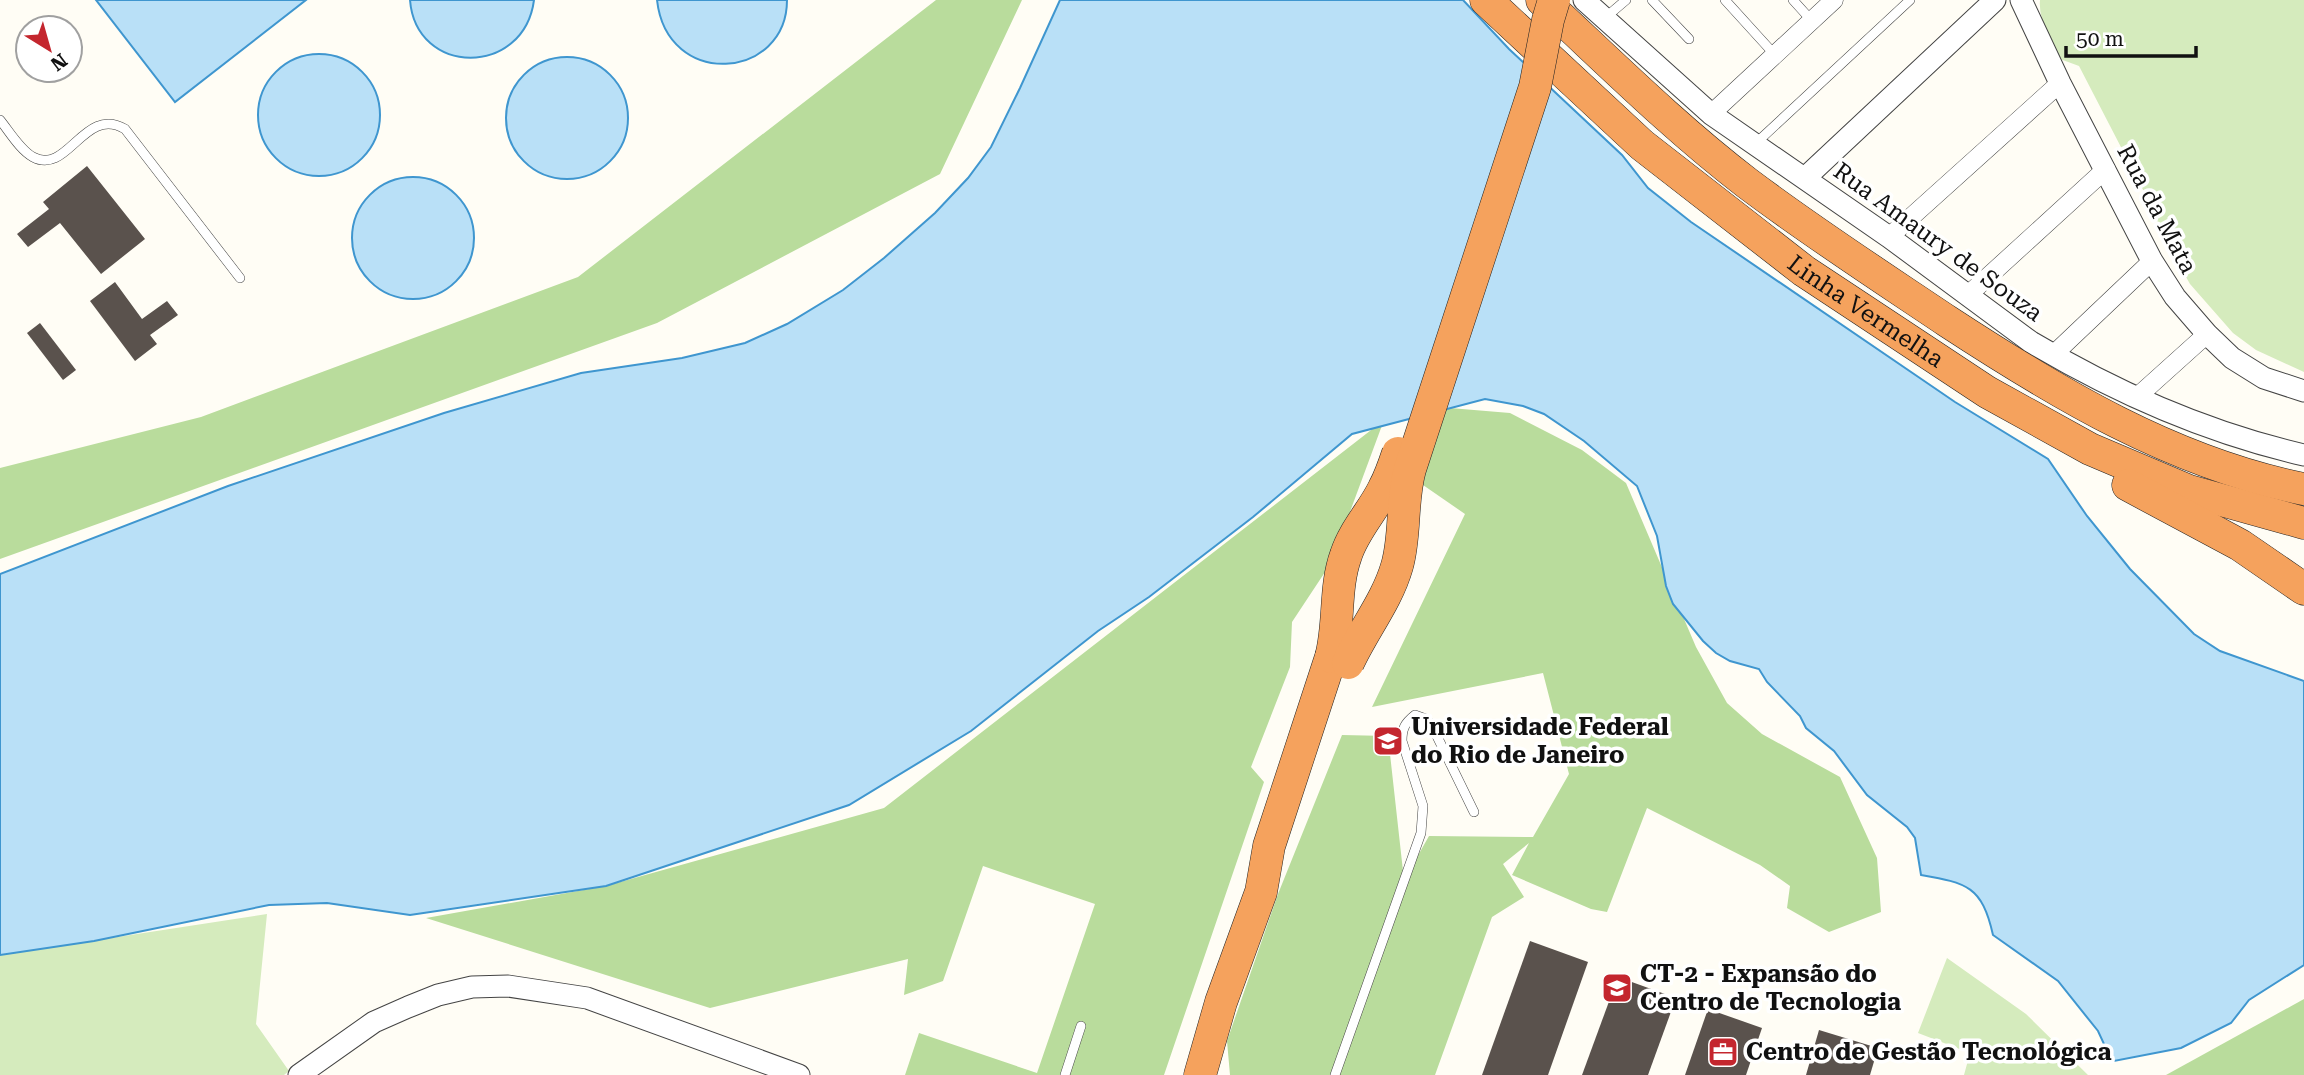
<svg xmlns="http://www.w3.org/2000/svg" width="2304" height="1075" font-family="'Roboto Serif',serif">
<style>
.green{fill:#d5ebbd}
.forest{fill:#b9dc9c}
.water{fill:#b9e0f7;stroke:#3f96cf;stroke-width:2}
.building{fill:#5a524d}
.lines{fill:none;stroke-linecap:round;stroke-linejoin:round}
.service-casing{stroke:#444;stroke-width:10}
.minor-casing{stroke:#444;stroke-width:19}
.tertiary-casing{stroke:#444;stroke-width:23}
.motorway-casing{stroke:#222;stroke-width:33}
.service{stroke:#fff;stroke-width:9}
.minor{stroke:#fff;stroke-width:18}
.tertiary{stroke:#fff;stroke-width:21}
.motorway{stroke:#f5a25d;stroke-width:32}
.motorway-bridge-casing{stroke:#222;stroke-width:33;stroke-linecap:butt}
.motorway-bridge{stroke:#f5a25d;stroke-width:32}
.labels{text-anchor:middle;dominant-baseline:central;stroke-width:7;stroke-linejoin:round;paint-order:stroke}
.street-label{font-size:24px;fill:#111;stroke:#fff}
.poi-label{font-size:24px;font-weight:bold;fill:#111;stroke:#fff;text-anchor:start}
</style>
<rect width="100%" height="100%" fill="#fffdf5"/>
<g class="green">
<path d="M2040,0H2304V372L2256,350L2233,333L2190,284L2164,238L2153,209L2079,66L2060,59C2052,40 2038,21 2040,0Z"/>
<polygon points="267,914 256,1024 289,1071 284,1075 0,1075 0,955"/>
<polygon points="1947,958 2026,1014 2088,1075 1964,1075 1970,1053 1918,1033"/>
</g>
<g class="forest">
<polygon points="936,0 1022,0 940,174 657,323 0,559 0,468 201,417 578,277"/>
<polygon points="1438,407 1510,413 1582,450 1626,483 1696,647 1727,703 1762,734 1840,777 1877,858 1881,912 1829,932 1787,908 1790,886 1760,865 1647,808 1607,912 1591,909 1512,875 1529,843 1503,864 1524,897 1492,917 1435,1075 1230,1075 1227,1041 1278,894 1342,735 1388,736 1404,880 1429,836 1533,837 1569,774 1543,673 1372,707 1465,514 1423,485"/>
<polygon points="1384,420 1331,563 1292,622 1290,667 1251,767 1264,782 1164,1075 905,1075 919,1033 1037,1073 1095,904 983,866 943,981 904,995 908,959 710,1008 426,918 606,886 884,808"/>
<polygon points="2304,999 2304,1075 2166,1075"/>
</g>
<g class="water">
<polygon points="96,0 306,0 175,102"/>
<path d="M410,0H534C524,77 416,77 410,0Z"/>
<path d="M657,0H787C787,80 667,90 657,0Z"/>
<path d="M1060,0H1463L1509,49L1622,155L1648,188L1691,222L1955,402L2048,459L2087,516L2130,569L2194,634L2220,651L2304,681V965L2249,1000L2231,1023L2181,1048L2114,1061L2110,1057L2098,1031L2058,981L1993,935C1982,886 1967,883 1921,875L1915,838L1907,827L1867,795L1834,751L1806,728L1800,716L1767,682L1759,669L1730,661L1716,653L1703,641L1673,604L1666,586L1657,536L1637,486L1584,441L1544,414L1523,406L1485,399L1352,434L1253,517L1149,597L1098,631L971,731L849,805L606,886L410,915L327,903L269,905L94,941L0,955V574L228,486L444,413L581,373L682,358L745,343L787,324L843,290L884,258L935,213L968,178L991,147L1020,88Z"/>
<circle cx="319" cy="115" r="61"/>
<circle cx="567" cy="118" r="61"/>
<circle cx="413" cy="238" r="61"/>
</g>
<g class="building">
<polygon points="87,166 145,239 101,274 60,223 28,247 17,234 49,209 43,202"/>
<polygon points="115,282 142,319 167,301 178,315 150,335 157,344 135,361 90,301"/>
<polygon points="40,323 76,370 63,380 27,333"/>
<polygon points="1530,941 1588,962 1548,1075 1482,1075"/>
<polygon points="1618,977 1676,998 1648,1075 1582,1075"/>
<polygon points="1708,1009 1762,1028 1746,1075 1685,1075"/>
<polygon points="1819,1030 1878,1048 1870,1075 1806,1075"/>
</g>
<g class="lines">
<g class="service-casing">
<g id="service">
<polyline points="1652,0 1689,39"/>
<polyline points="1725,0 1775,55"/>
<polyline points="1793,0 1812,21"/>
<polyline points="1606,17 1626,0"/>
<path d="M0,120C9,131 20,150 33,157C68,176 84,105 125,129L240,278"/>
<polyline points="1755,144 1910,0"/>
<polyline points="1065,1075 1081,1026"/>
<path d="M1335,1075L1421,833L1423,806L1402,741C1402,728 1405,723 1415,715L1426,719L1432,726L1474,812"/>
</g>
</g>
<g class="minor-casing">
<g id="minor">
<polyline points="1711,114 1834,0"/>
<polyline points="1889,237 2060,83"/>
<polyline points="1968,295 2106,169"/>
<polyline points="2053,355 2152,261"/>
<polyline points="2137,397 2207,334"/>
</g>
</g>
<g class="tertiary-casing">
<g id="tertiary">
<path d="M1584,0L1711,114L1889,237L2031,342C2115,392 2208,433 2304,455"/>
<polyline points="2021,0 2060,83 2152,261 2175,297 2207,334 2232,358 2264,378 2304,391"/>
<polyline points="1805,178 1995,0"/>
<polyline points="299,1075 374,1022 408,1007 438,995 472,987 508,986 587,998 799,1075"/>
</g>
</g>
<g class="motorway-casing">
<g id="motorway">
<path id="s1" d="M1486,0L1642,145L1804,271L1987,392L2090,449L2189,491L2304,523"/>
<path d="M1542,0C1609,62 1674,127 1747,183C1812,232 1880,276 1947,321C2057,393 2173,463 2304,489"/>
<polyline points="2128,485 2240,545 2304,589"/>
<polyline points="1200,1075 1221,1002 1261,892 1269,846 1331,657"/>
</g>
</g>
<use href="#service" class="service"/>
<use href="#minor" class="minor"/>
<use href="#tertiary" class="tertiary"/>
<use href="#motorway" class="motorway"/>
<g class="motorway-bridge-casing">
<g id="motorway-bridge">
<path d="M1331,657C1340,623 1334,588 1346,555C1354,530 1373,511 1384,488C1390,477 1394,465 1398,453"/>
<path d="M1348,663C1363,630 1387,601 1397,566C1406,535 1401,501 1410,469L1535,87L1548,20L1554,0"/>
</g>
</g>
<use href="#motorway-bridge" class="motorway-bridge"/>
</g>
<defs>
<g id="university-square" transform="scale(1.575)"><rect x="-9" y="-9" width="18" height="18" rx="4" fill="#c4262e" stroke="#fff"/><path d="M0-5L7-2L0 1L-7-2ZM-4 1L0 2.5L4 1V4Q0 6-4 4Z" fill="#fff"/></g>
<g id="office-square" transform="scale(1.575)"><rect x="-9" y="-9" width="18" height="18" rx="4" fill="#c4262e" stroke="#fff"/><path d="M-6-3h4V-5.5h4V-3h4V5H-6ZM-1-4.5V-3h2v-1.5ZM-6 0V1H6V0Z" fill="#fff"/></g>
</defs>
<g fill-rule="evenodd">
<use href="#university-square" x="1388" y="741"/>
<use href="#university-square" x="1617" y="988"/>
<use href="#office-square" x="1723" y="1052"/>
</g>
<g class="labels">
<g class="street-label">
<text transform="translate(2157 209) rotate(62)">Rua da Mata</text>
<text transform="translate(1938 242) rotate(36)">Rua Amaury de Souza</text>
<text stroke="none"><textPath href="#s1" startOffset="492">Linha Vermelha</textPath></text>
</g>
<g class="poi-label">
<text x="1411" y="727">Universidade Federal<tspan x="1411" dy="28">do Rio de Janeiro</tspan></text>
<text x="1640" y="974">CT-2 - Expansão do<tspan x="1640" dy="28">Centro de Tecnologia</tspan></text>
<text x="1746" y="1052">Centro de Gestão Tecnológica</text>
</g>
</g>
<g transform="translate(49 49) rotate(143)"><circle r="33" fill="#ffffff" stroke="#a0a0a0" stroke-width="2"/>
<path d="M0-5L12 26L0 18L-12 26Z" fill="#c4262e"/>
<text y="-10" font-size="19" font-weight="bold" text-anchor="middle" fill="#111111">N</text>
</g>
<path d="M2066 46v10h130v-10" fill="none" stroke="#111111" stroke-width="3.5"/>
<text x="2076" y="46" font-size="21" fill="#111111" stroke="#ffffff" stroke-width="5" paint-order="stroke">50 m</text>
</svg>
